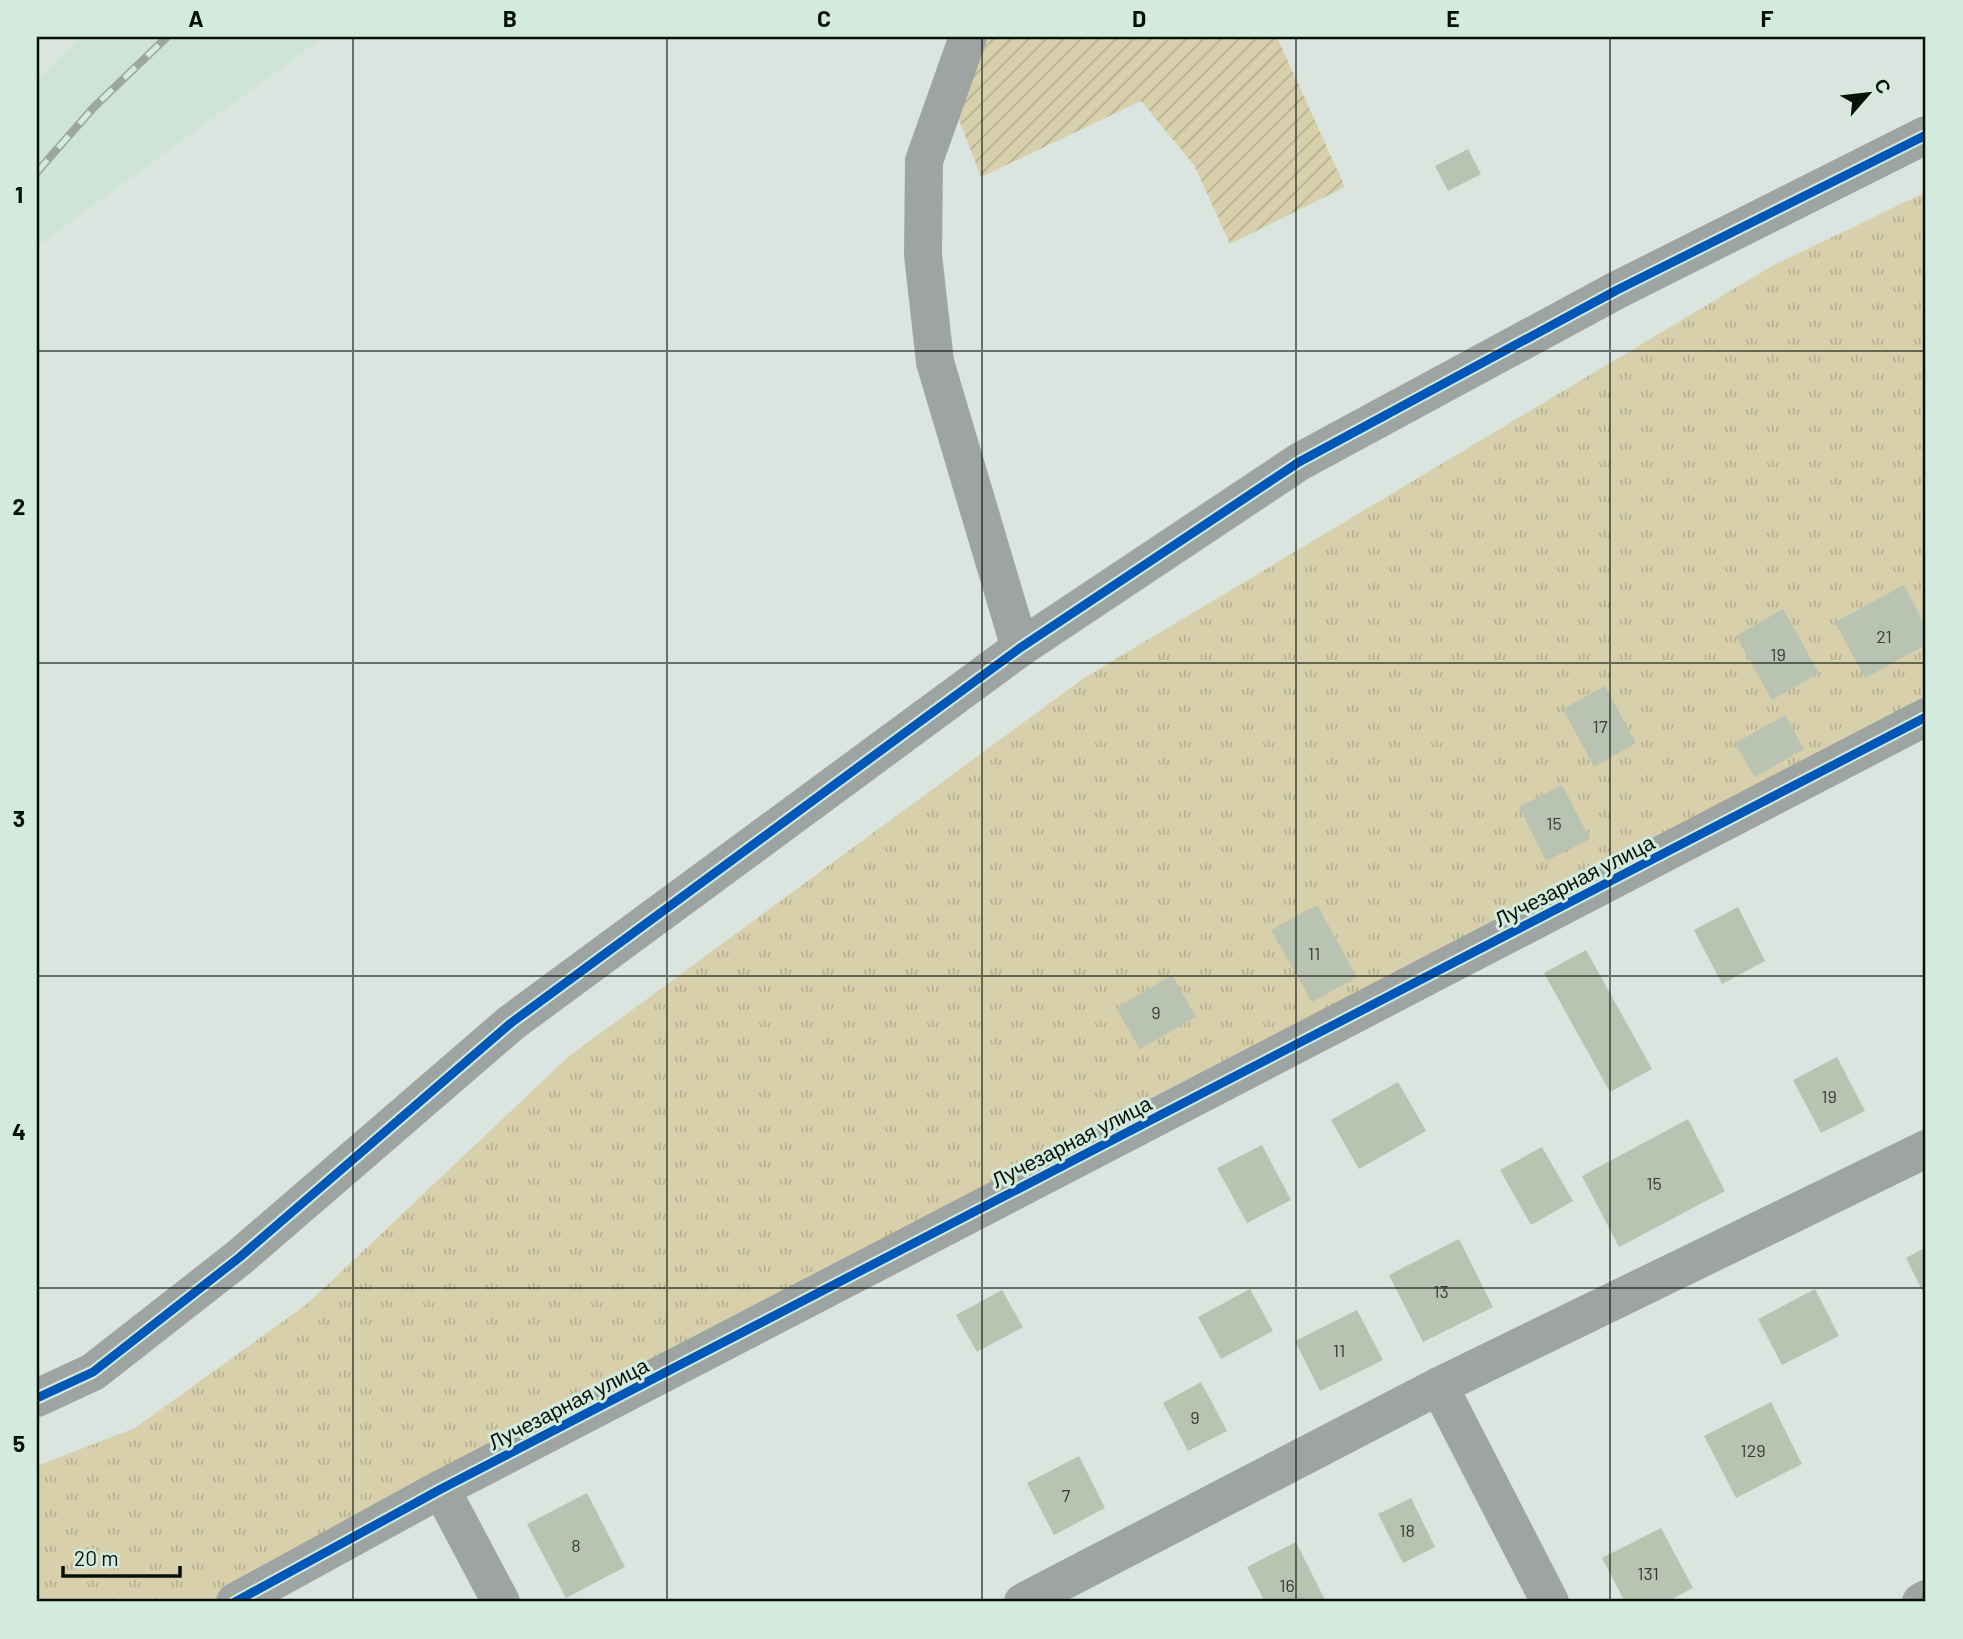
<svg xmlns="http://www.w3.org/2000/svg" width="1963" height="1639" font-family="Barlow,sans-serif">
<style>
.built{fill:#cde4d7}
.grass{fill:url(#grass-tufts)}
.garden{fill:url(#garden-furrows)}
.building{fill:#b9c3b2}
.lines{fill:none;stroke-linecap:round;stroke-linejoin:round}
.minor{stroke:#9ea4a2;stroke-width:38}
.rail-casing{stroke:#9ea6a2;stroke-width:8}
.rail{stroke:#d3ebdd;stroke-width:5;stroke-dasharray:16;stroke-linecap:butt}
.cycleway-casing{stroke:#d3ebdd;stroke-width:13}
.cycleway{stroke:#0057b8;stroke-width:9}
.grid{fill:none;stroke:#070f0a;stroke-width:2;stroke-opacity:0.55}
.labels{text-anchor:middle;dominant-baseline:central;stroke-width:6;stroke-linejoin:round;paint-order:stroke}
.number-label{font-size:18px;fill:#343c34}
.street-label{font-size:21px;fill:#070f0a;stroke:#d3ebdd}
.neatline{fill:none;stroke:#070f0a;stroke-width:2.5}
.grid-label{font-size:23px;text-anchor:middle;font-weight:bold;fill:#070f0a}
</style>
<defs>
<pattern id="grass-tufts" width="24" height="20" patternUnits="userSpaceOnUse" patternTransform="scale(1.75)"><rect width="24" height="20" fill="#d7d0ab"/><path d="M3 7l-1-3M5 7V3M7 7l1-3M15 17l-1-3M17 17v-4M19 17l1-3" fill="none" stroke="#b7b192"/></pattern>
<pattern id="garden-furrows" width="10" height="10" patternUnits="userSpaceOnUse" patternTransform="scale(1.75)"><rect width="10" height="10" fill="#d7d0ab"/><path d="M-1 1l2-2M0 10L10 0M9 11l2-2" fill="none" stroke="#b7b192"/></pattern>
</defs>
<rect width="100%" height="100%" fill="#d9e5de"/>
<polygon class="built" points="82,37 324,37 37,246 37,81"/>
<polygon class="grass" points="1926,192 1926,708 226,1602 37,1602 37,1466 135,1428 307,1304 568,1057 1084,678 1772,266"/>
<polygon class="garden" points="981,37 1277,37 1345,187 1230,244 1194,165 1141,101 981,177 956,112"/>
<g class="building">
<polygon points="1468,149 1481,174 1448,191 1435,166"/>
<polygon points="1904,585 1926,627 1926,645 1865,678 1835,622"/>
<polygon points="1783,609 1819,673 1772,700 1736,636"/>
<polygon points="1605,686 1636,743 1594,767 1563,709"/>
<polygon points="1785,715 1804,749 1755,777 1735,743"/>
<polygon points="1562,785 1590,839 1546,861 1519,807"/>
<polygon points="1317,905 1357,977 1312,1002 1271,930"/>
<polygon points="1738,907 1765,961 1722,984 1694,930"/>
<polygon points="1586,950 1652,1069 1610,1092 1544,973"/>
<polygon points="1172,975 1196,1017 1140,1049 1116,1008"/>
<polygon points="1837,1057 1865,1111 1821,1133 1793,1080"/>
<polygon points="1398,1082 1426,1131 1359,1169 1331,1120"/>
<polygon points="1688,1119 1725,1191 1619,1247 1582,1176"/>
<polygon points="1262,1145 1291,1200 1247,1223 1217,1168"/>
<polygon points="1542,1147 1573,1201 1531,1225 1500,1170"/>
<polygon points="1459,1239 1493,1307 1423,1342 1389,1275"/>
<polygon points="1926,1247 1926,1298 1906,1258"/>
<polygon points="1250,1289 1273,1331 1221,1359 1198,1317"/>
<polygon points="1815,1289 1839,1336 1782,1365 1758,1319"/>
<polygon points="1002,1290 1023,1327 977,1352 956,1315"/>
<polygon points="1357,1310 1383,1360 1320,1391 1295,1341"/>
<polygon points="1201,1382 1227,1431 1188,1451 1163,1403"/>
<polygon points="1771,1402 1802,1464 1736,1498 1704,1436"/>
<polygon points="1079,1456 1105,1508 1054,1535 1027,1483"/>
<polygon points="587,1493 625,1567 566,1598 527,1524"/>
<polygon points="1411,1498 1435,1547 1403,1563 1378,1514"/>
<polygon points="1661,1528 1693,1588 1666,1602 1625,1602 1602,1558"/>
<polygon points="1296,1542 1326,1602 1265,1602 1247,1567"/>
</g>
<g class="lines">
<g class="minor">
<polyline points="968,37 924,161 923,255 935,362 1020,648"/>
<polyline points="1439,1386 1550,1602"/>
<polyline points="37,1398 93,1372 240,1257 511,1023 1020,648 1299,462 1617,290 1926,135"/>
<polyline points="441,1489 501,1602"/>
<polyline points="235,1602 441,1489 1926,717"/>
<polyline points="1023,1602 1439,1386 1926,1149"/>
<polyline points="1921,1602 1926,1599"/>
</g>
<g class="rail-casing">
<polyline id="rail" points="37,172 94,107 167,37"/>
</g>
<use href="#rail" class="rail"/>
<g class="cycleway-casing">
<g id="cycleway">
<polyline points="37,1398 93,1372 240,1257 511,1023 1020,648 1299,462 1617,290 1926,135"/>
<polyline points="235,1602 441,1489 1926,717"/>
</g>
</g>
<use href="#cycleway" class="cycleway"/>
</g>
<path class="grid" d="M353,37V1602M667,37V1602M982,37V1602M1296,37V1602M1610,37V1602M37,351H1926M37,663H1926M37,976H1926M37,1288H1926"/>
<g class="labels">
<g class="number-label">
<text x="1884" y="636">21</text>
<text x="1778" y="654">19</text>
<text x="1600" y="726">17</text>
<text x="1554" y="823">15</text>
<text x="1314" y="953">11</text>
<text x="1156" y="1012">9</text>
<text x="1829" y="1096">19</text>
<text x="1654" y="1183">15</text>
<text x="1441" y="1291">13</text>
<text x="1339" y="1350">11</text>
<text x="1195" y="1417">9</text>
<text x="1753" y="1450">129</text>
<text x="1066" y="1495">7</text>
<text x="1407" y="1530">18</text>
<text x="576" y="1545">8</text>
<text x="1648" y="1573">131</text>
<text x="1287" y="1585">16</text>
</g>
<g class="street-label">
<text transform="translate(1574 880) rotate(-27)">Лучезарная улица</text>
<text transform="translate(1071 1141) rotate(-27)">Лучезарная улица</text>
<text transform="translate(568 1403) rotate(-27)">Лучезарная улица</text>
</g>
</g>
<rect width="1963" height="1639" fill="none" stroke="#d3ebdd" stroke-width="77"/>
<g transform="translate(1868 94) rotate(62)" stroke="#d3ebdd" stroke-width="5" paint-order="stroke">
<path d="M0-5L12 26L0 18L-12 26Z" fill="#070f0a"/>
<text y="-10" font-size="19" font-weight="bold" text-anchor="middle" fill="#070f0a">С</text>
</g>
<path d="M63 1566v10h117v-10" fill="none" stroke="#070f0a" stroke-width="3.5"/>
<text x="74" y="1566" font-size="21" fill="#070f0a" stroke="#d3ebdd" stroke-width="5" paint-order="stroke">20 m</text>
<rect x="38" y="38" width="1886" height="1562" class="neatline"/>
<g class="grid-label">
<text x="196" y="27">A</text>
<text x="510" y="27">B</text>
<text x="824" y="27">C</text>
<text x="1139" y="27">D</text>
<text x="1453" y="27">E</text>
<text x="1767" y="27">F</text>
<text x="19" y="203">1</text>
<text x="19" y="515">2</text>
<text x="19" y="827">3</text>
<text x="19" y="1140">4</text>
<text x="19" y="1452">5</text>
</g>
</svg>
